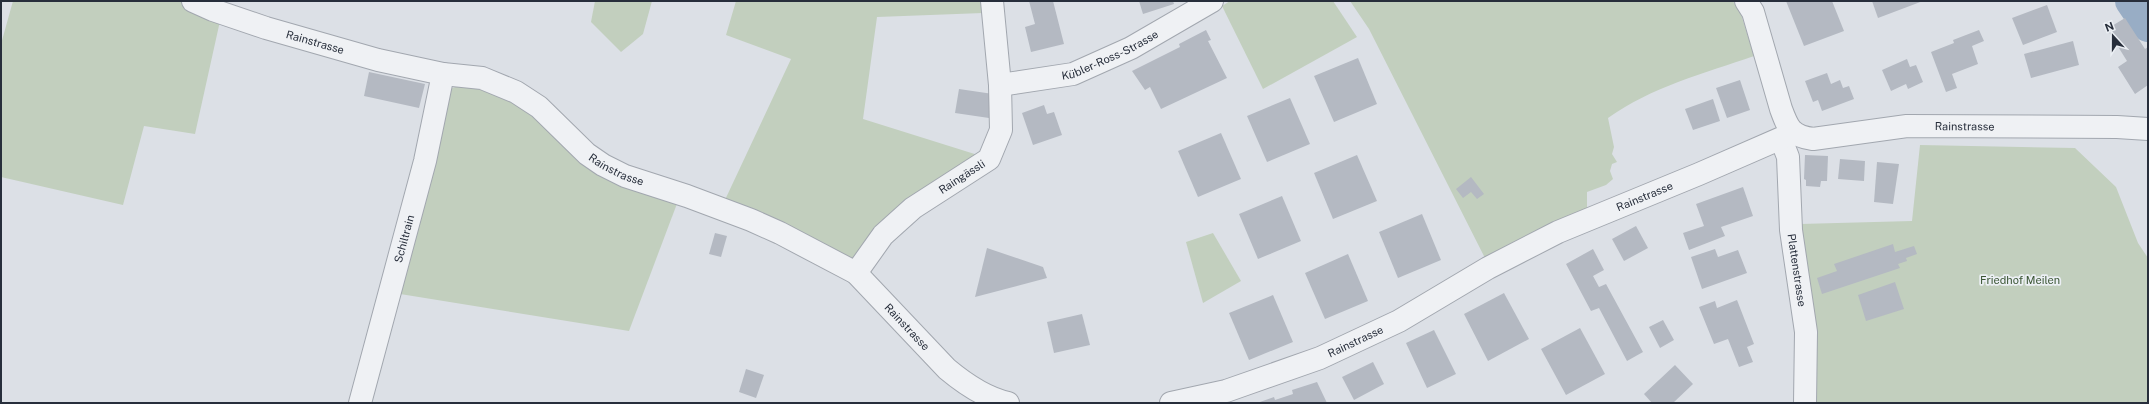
<svg xmlns="http://www.w3.org/2000/svg" width="2149" height="404" font-family="'Public Sans',sans-serif">
<style>
.green{fill:#c2cfbe}
.lines{fill:none;stroke-linecap:round;stroke-linejoin:round}
.river{stroke:#98adc5;stroke-width:32}
.building{fill:#b4b9c2}
.minor-casing{stroke:#a2a7af;stroke-width:24}
.minor{stroke:#eff1f4;stroke-width:22}
.labels{text-anchor:middle;dominant-baseline:central;stroke-width:3.5;stroke-linejoin:round;paint-order:stroke}
.street-label{font-size:11px;fill:#272e3b;stroke:#ebeff4}
.park-label{font-size:11px;fill:#3b5635;stroke:#ebeff4}
</style>
<rect width="100%" height="100%" fill="#dce0e6"/>
<g class="green">
<polygon points="13,1 179,1 220,21 195,134 144,126 123,205 1,177 1,44"/>
<polygon points="595,1 652,1 643,34 621,52 591,22"/>
<polygon points="736,1 982,1 983,13 877,17 863,119 981,156 854,264 724,202 791,59 726,35"/>
<polygon points="1230,1 1333,1 1357,37 1263,89 1222,6"/>
<path d="M1350,1H1733L1741,14L1754,56C1705,73 1651,87 1608,118L1614,147L1612,154L1617,162L1612,164L1610,171L1613,179L1606,185L1587,192V213L1487,262L1369,29Z"/>
<polygon points="473,82 484,85 678,201 629,331 394,293 445,90"/>
<polygon points="1920,145 2075,148 2116,187 2138,243 2148,258 2148,403 1812,403 1800,224 1912,221"/>
<polygon points="1213,233 1241,281 1203,303 1186,242"/>
</g>
<g class="lines">
<polyline class="river" points="2131,1 2148,26"/>
</g>
<g class="building">
<polygon points="1029,1 1053,1 1064,44 1031,52 1025,27 1035,24"/>
<polygon points="1139,1 1173,1 1174,4 1143,14"/>
<polygon points="1786,1 1832,1 1844,31 1804,46"/>
<polygon points="1872,1 1923,1 1878,18"/>
<polygon points="2047,5 2057,32 2023,45 2012,18"/>
<polygon points="2125,18 2145,49 2148,47 2148,85 2135,94 2118,67 2127,61 2107,29"/>
<polygon points="1206,30 1211,40 1208,41 1227,78 1161,109 1150,87 1145,90 1132,71 1180,47 1179,44"/>
<polygon points="1979,30 1984,41 1972,46 1978,64 1952,74 1957,88 1946,92 1931,52 1954,43 1953,40"/>
<polygon points="2073,41 2079,65 2031,78 2024,54"/>
<polygon points="1358,58 1377,104 1334,122 1314,76"/>
<polygon points="1907,59 1910,67 1916,65 1923,82 1908,89 1906,84 1891,91 1882,70"/>
<polygon points="369,72 425,84 419,108 364,96"/>
<polygon points="1827,73 1831,84 1840,80 1843,88 1849,86 1854,99 1822,111 1818,100 1813,102 1805,81"/>
<polygon points="1740,80 1750,110 1727,118 1716,88"/>
<polygon points="959,89 993,94 989,118 955,113"/>
<polygon points="1290,98 1310,144 1267,162 1247,116"/>
<polygon points="1713,99 1720,121 1693,130 1685,109"/>
<polygon points="1044,105 1047,114 1054,112 1062,135 1033,145 1022,113"/>
<polygon points="1221,133 1241,179 1198,197 1178,151"/>
<polygon points="1357,155 1377,201 1333,219 1314,173"/>
<polygon points="1805,155 1828,156 1827,181 1821,181 1820,187 1806,186 1806,180 1804,179"/>
<polygon points="1840,159 1865,161 1864,181 1838,179"/>
<polygon points="1877,162 1899,164 1893,204 1874,202"/>
<polygon points="1471,177 1484,194 1477,199 1471,192 1463,198 1456,189"/>
<polygon points="1743,187 1753,216 1721,227 1725,236 1689,250 1683,233 1704,226 1696,204"/>
<polygon points="1282,196 1301,241 1258,259 1239,214"/>
<polygon points="1422,214 1441,260 1398,278 1379,232"/>
<polygon points="1636,226 1648,248 1624,261 1612,239"/>
<polygon points="715,233 727,236 721,257 709,254"/>
<polygon points="1893,244 1895,252 1914,246 1917,254 1906,258 1907,261 1898,264 1900,268 1822,294 1817,278 1837,271 1834,264"/>
<polygon points="987,248 1043,267 1047,278 975,297"/>
<polygon points="1593,249 1604,270 1593,276 1599,287 1606,284 1643,352 1627,361 1599,308 1591,311 1566,264"/>
<polygon points="1715,249 1718,257 1738,250 1747,273 1702,289 1691,257"/>
<polygon points="1348,254 1368,301 1325,319 1305,273"/>
<polygon points="1895,282 1904,309 1866,321 1858,295"/>
<polygon points="1504,293 1529,339 1488,361 1464,314"/>
<polygon points="1273,295 1293,342 1249,360 1229,313"/>
<polygon points="1737,300 1754,344 1747,347 1753,362 1739,367 1728,339 1714,344 1699,307 1715,301 1717,308"/>
<polygon points="1082,314 1090,345 1054,353 1047,322"/>
<polygon points="1663,320 1674,340 1660,348 1649,327"/>
<polygon points="1580,328 1605,374 1566,395 1541,349"/>
<polygon points="1434,330 1456,374 1427,388 1406,343"/>
<polygon points="1373,362 1384,384 1354,400 1342,377"/>
<polygon points="1675,365 1693,384 1673,403 1652,403 1644,394"/>
<polygon points="746,369 764,375 756,398 739,392"/>
<polygon points="1317,382 1327,403 1257,403 1274,397 1275,400 1293,394 1292,390"/>
</g>
<g class="lines">
<g class="minor-casing">
<g id="minor">
<path id="s1" d="M193,1L213,10L266,28L378,60L443,74L482,78L516,92L539,107L587,154L603,165L625,176L687,196L751,220L780,233L856,273L947,369C965,384 985,398 1008,403"/>
<path id="s2" d="M1746,1L1753,12L1781,109C1788,128 1791,136 1813,139L1907,126L2117,127L2148,129"/>
<path id="s3" d="M1000,85L1073,74L1131,48L1212,1"/>
<path id="s4" d="M1781,139L1788,157L1791,230L1806,332L1805,403"/>
<path id="s5" d="M856,273L883,235L913,208L989,159L1001,130L1000,85L992,1"/>
<path id="s6" d="M360,403L425,161L443,74"/>
<path id="s7" d="M1171,403L1226,391L1320,358L1399,321L1488,268L1558,232L1699,174L1793,133"/>
</g>
</g>
<use href="#minor" class="minor"/>
</g>
<g class="labels">
<g class="street-label">
<text stroke="none"><textPath href="#s1" startOffset="129">Rainstrasse</textPath></text>
<text stroke="none"><textPath href="#s3" startOffset="115">Kübler-Ross-Strasse</textPath></text>
<text stroke="none"><textPath href="#s2" startOffset="314">Rainstrasse</textPath></text>
<text stroke="none"><textPath href="#s1" startOffset="465">Rainstrasse</textPath></text>
<text stroke="none"><textPath href="#s5" startOffset="145">Raingässli</textPath></text>
<text stroke="none"><textPath href="#s7" startOffset="519">Rainstrasse</textPath></text>
<text stroke="none"><textPath href="#s6" startOffset="170">Schiltrain</textPath></text>
<text stroke="none"><textPath href="#s4" startOffset="133">Plattenstrasse</textPath></text>
<text stroke="none"><textPath href="#s1" startOffset="801">Rainstrasse</textPath></text>
<text stroke="none"><textPath href="#s7" startOffset="195">Rainstrasse</textPath></text>
</g>
<g class="park-label">
<text x="2020" y="280">Friedhof Meilen</text>
</g>
</g>
<rect width="2149" height="404" fill="none" stroke="#272e3b" stroke-width="4"/>
<g transform="translate(2113 36) rotate(339)" stroke="#ebeff4" stroke-width="3" paint-order="stroke">
<path d="M0-3L7 15L0 10L-7 15Z" fill="#272e3b"/>
<text y="-6" font-size="11" font-weight="bold" text-anchor="middle" fill="#272e3b">N</text>
</g>
</svg>
